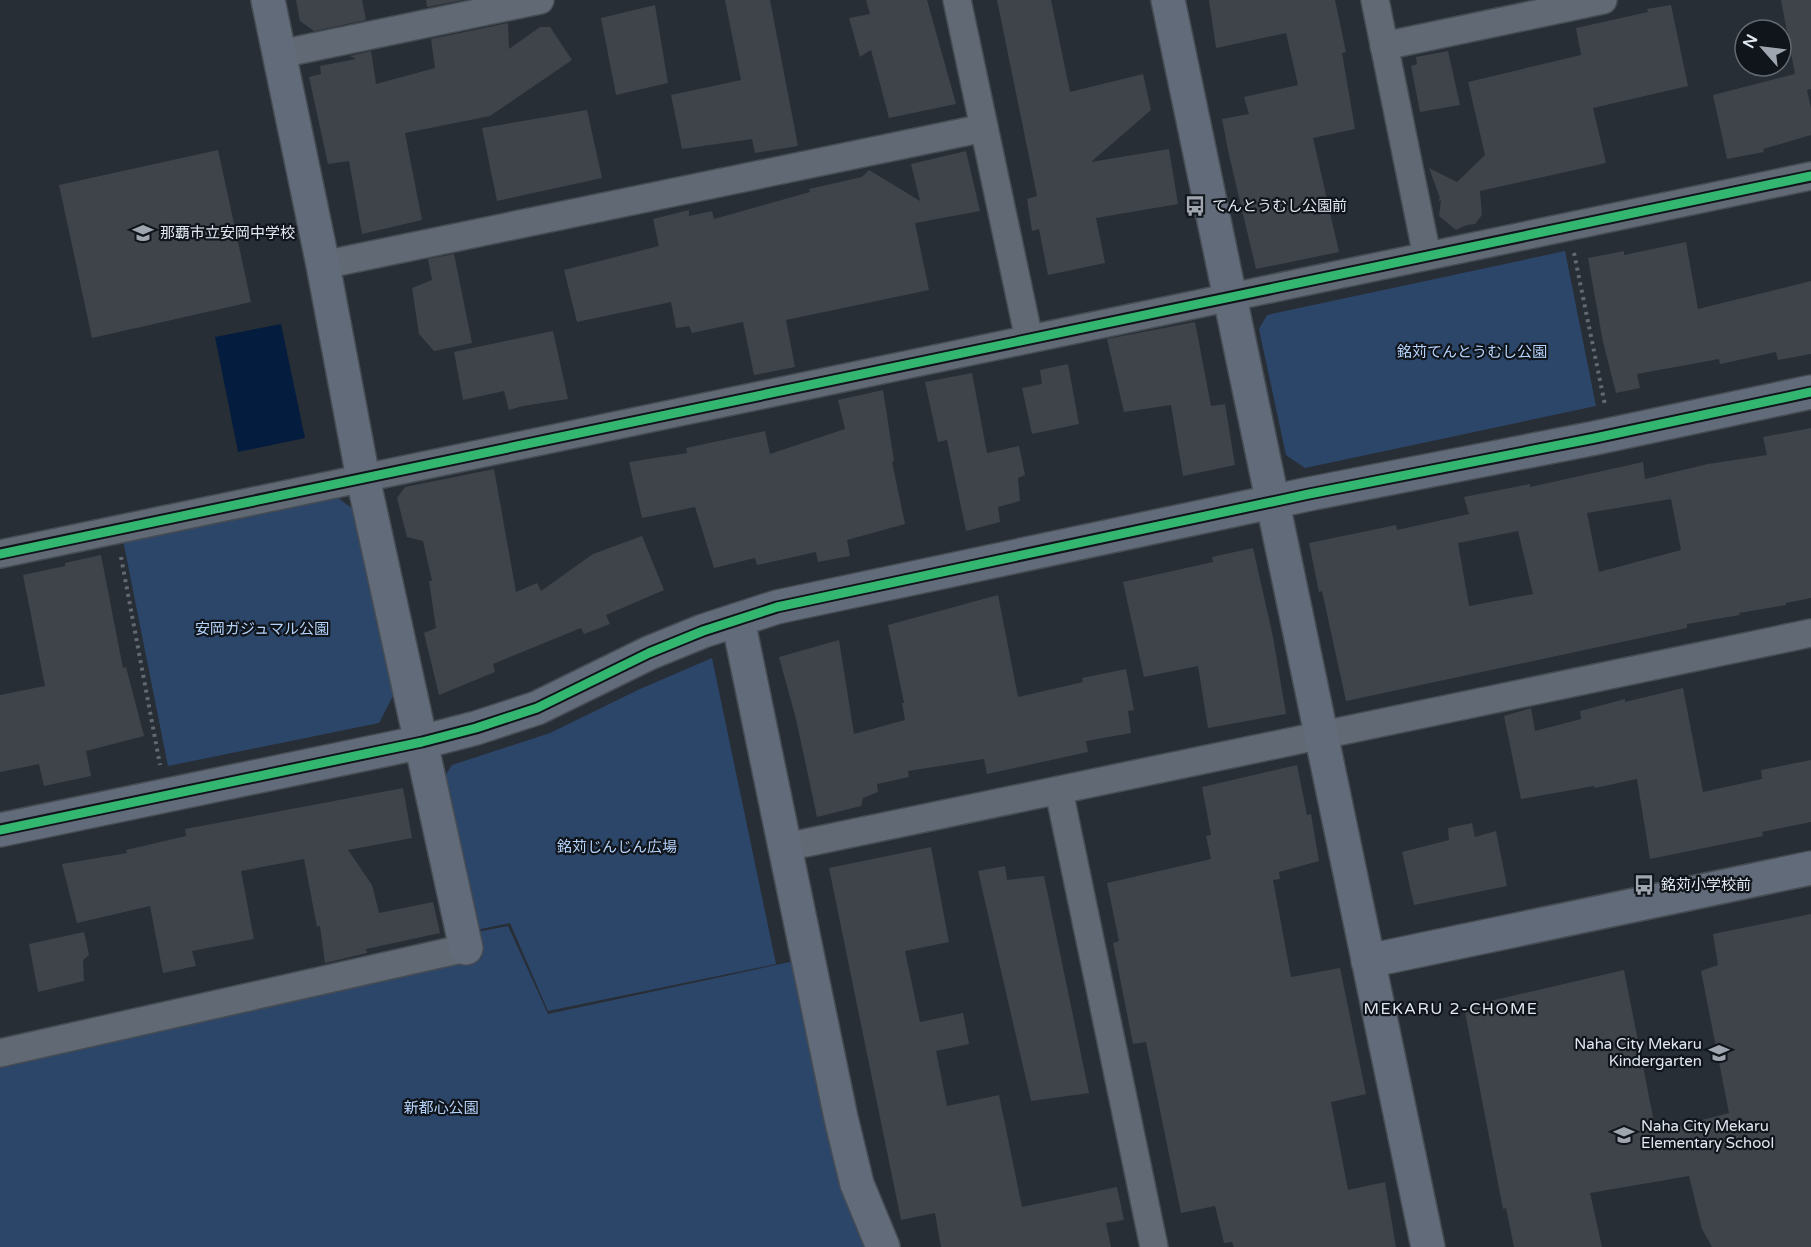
<svg xmlns="http://www.w3.org/2000/svg" width="1811" height="1247" font-family="'Varela Round','Noto Sans JP',sans-serif">
<style>
.green{fill:#2c466a}
.water{fill:#041c3e}
.building{fill:#3f444b;fill-rule:evenodd}
.lines{fill:none;stroke-linecap:round;stroke-linejoin:round}
.street-casing{stroke:#464c53;stroke-width:30}
.secondary-casing{stroke:#464c53;stroke-width:36}
.path{stroke:#626972;stroke-width:4;stroke-dasharray:3 4.5;stroke-linecap:butt}
.street{stroke:#606974;stroke-width:27}
.secondary{stroke:#626b79;stroke-width:33}
.cycleway-casing{stroke:#10151b;stroke-width:13}
.cycleway{stroke:#33b770;stroke-width:9}
.labels{text-anchor:middle;dominant-baseline:central;stroke-width:4.5;stroke-linejoin:round;paint-order:stroke}
.poi-label{font-size:15px;fill:#e0e7f1;stroke:#10151b;text-anchor:start}
.park-label{font-size:15px;fill:#b5d2fa;stroke:#10151b}
.neighbourhood-label{font-size:16px;letter-spacing:1.5px;fill:#e0e7f1;stroke:#10151b}
</style>
<rect width="100%" height="100%" fill="#282e36"/>
<g class="green">
<polygon points="1565,251 1596,406 1305,468 1286,455 1259,329 1267,315"/>
<polygon points="335,496 356,511 396,690 379,723 168,766 123,540"/>
<polygon points="712,658 776,964 548,1011 510,923 476,930 444,777 452,765 550,733 640,689"/>
<polygon points="508,926 548,1014 795,961 839,1173 850,1212 865,1247 0,1247 0,1059 482,958 477,932"/>
</g>
<polygon class="water" points="281,324 305,438 238,452 215,337"/>
<g class="building">
<polygon points="296,0 362,0 366,20 314,31 300,21"/>
<polygon points="426,0 463,0 427,7"/>
<polygon points="725,0 770,0 798,146 755,153 752,139 682,149 671,95 741,80"/>
<polygon points="866,0 927,0 956,104 889,118 871,50 860,57 849,18 870,14"/>
<polygon points="997,0 1051,0 1070,92 1143,74 1151,110 1091,162 1169,149 1178,204 1096,218 1105,263 1048,275 1039,229 1032,231 1027,199 1037,196"/>
<polygon points="1209,0 1335,0 1346,52 1342,53 1355,129 1313,138 1339,252 1256,269 1229,155 1222,119 1249,114 1244,97 1298,85 1286,33 1216,48"/>
<polygon points="1781,0 1811,0 1811,89 1807,90 1811,108 1811,135 1763,149 1764,152 1727,159 1713,95 1795,74"/>
<polygon points="655,5 668,83 616,95 601,18"/>
<polygon points="1671,5 1688,86 1593,108 1606,163 1480,191 1482,215 1475,224 1467,225 1456,230 1439,216 1441,200 1438,201 1440,198 1429,168 1457,182 1485,155 1468,82 1581,55 1576,28 1648,12 1647,9"/>
<polygon points="508,23 509,49 540,27 550,27 572,60 490,116 405,133 422,220 362,234 349,161 328,164 309,77 321,74 320,66 356,59 350,56 371,51 376,84 435,68 431,39"/>
<polygon points="1448,51 1460,105 1420,112 1411,66 1417,64 1416,57"/>
<polygon points="587,110 602,178 497,201 482,128"/>
<polygon points="218,150 251,302 92,338 59,185"/>
<polygon points="966,151 980,211 915,223 929,290 786,320 795,367 754,375 743,322 692,333 689,326 676,328 671,302 577,322 564,270 659,246 653,219 689,210 689,216 712,211 714,219 810,192 809,189 862,177 869,170 920,201 911,164"/>
<polygon points="1686,242 1698,309 1811,281 1811,354 1778,360 1776,352 1720,364 1719,359 1637,374 1640,388 1616,393 1603,342 1588,258 1624,251 1624,255"/>
<polygon points="454,254 472,343 434,351 419,334 412,288 432,280 428,259"/>
<polygon points="1195,322 1211,406 1225,404 1235,465 1183,476 1171,405 1124,412 1107,339"/>
<polygon points="553,331 568,399 523,406 509,410 504,391 463,400 454,352"/>
<polygon points="1068,364 1079,424 1032,434 1022,388 1042,384 1040,370"/>
<polygon points="972,373 987,453 1019,446 1025,475 1018,478 1020,501 998,507 1000,522 966,531 947,440 938,442 925,382"/>
<polygon points="883,390 894,461 892,462 905,524 847,540 850,556 818,562 816,552 757,565 755,558 714,568 695,507 642,518 629,462 687,453 686,448 765,431 770,454 845,429 838,400"/>
<path d="M1811,428V598L1786,603V605L1739,613L1740,615L1687,624V628L1346,701L1322,591L1319,592L1309,543L1396,525L1397,530L1469,514L1464,497L1530,484V487L1643,462L1645,479L1708,464L1767,455L1763,437ZM1671,499L1681,550L1599,572L1587,513ZM1518,531L1533,594L1469,606L1458,543Z"/>
<polygon points="494,469 516,592 537,583 541,591 593,554 642,536 664,590 606,615 610,624 584,634 581,628 493,664 495,672 439,695 424,633 436,628 429,581 432,581 423,541 407,537 397,498 405,487"/>
<polygon points="1253,548 1273,637 1286,714 1208,728 1198,666 1144,677 1123,582 1213,562 1212,557"/>
<polygon points="101,555 123,668 126,667 144,736 86,751 91,776 44,786 39,764 0,772 0,695 45,686 23,575 65,566 65,563"/>
<polygon points="998,595 1018,697 1083,682 1082,678 1126,669 1134,710 1128,711 1131,733 1086,741 1088,752 987,774 984,759 908,771 909,777 877,784 878,792 863,798 861,806 817,817 796,719 779,657 839,640 854,734 905,720 902,703 904,703 888,625"/>
<polygon points="1683,688 1703,792 1762,779 1761,770 1811,760 1811,822 1762,832 1763,836 1650,859 1637,779 1595,788 1594,786 1521,799 1504,716 1531,708 1535,731 1581,719 1580,711 1625,699 1625,702"/>
<polygon points="1297,765 1307,815 1311,814 1319,861 1279,872 1280,879 1273,880 1291,977 1340,968 1366,1094 1331,1102 1348,1190 1385,1182 1396,1247 1234,1247 1232,1242 1224,1243 1215,1206 1181,1213 1146,1042 1133,1044 1113,943 1119,941 1107,883 1211,859 1206,836 1211,835 1202,787"/>
<polygon points="403,788 412,838 348,850 372,885 379,913 433,902 440,933 366,949 367,953 325,963 320,926 317,927 304,859 241,871 254,939 192,951 196,966 163,973 150,906 77,923 62,864 127,853 126,850 186,836 185,829"/>
<polygon points="1472,823 1475,837 1496,831 1507,886 1414,905 1402,852 1449,840 1448,828"/>
<polygon points="931,847 949,942 905,951 920,1022 963,1013 969,1044 936,1051 947,1106 999,1095 1022,1207 1117,1187 1124,1220 1106,1223 1111,1247 941,1247 935,1213 901,1220 829,868"/>
<polygon points="1005,866 1007,880 1044,876 1089,1093 1031,1101 978,871"/>
<polygon points="1811,914 1811,1247 1712,1247 1702,1229 1689,1176 1590,1193 1602,1247 1514,1247 1506,1208 1503,1209 1464,1007 1624,970 1656,1132 1729,1113 1701,971 1718,965 1713,934"/>
<polygon points="84,932 89,955 83,960 84,981 38,992 29,944"/>
</g>
<g class="lines">
<g class="street-casing">
<g id="street">
<polyline points="957,0 1029,339"/>
<polyline points="1375,0 1427,256"/>
<polyline points="1384,46 1603,0"/>
<polyline points="280,54 540,0"/>
<polyline points="323,265 984,128"/>
<polyline points="0,554 1811,176"/>
<polyline points="1059,791 1154,1247"/>
<polyline points="786,847 1811,633"/>
<polyline points="0,1053 466,948"/>
</g>
</g>
<g class="secondary-casing">
<g id="secondary">
<polyline points="268,0 323,265 363,478 466,948"/>
<polyline points="1168,0 1428,1247"/>
<polyline points="738,620 841,1118 857,1184 883,1247"/>
<polyline points="0,830 422,742 476,728 537,708 649,653 703,631 777,607 1309,494 1595,438 1811,392"/>
<polyline points="1368,961 1811,868"/>
</g>
</g>
<g class="path">
<polyline points="1574,253 1605,405"/>
<polyline points="121,557 160,765"/>
</g>
<use href="#street" class="street"/>
<use href="#secondary" class="secondary"/>
<g class="cycleway-casing">
<g id="cycleway">
<polyline points="0,554 1811,176"/>
<polyline points="0,830 422,742 476,728 537,708 649,653 703,631 777,607 1309,494 1595,438 1811,392"/>
</g>
</g>
<use href="#cycleway" class="cycleway"/>
</g>
<defs>
<g id="bus-bare" transform="scale(1.62)"><path d="M-5-6H5V4H4V6H2V4H-2V6H-4V4H-5ZM-3.5-4V0h7V-4ZM-3.5 1.2v1.5H-2V1.2ZM2 1.2v1.5H3.5V1.2Z" fill="#a0a6b0" stroke="#10151b" stroke-width="2.5" paint-order="stroke"/></g>
<g id="school-bare" transform="scale(1.62)"><path d="M0-5L7-2L0 1L-7-2ZM-4 1L0 2.5L4 1V4Q0 6-4 4Z" fill="#a0a6b0" stroke="#10151b" stroke-width="2.5" paint-order="stroke"/></g>
</defs>
<g fill-rule="evenodd">
<use href="#bus-bare" x="1195" y="206"/>
<use href="#school-bare" x="143" y="233"/>
<use href="#bus-bare" x="1644" y="885"/>
<use href="#school-bare" x="1719" y="1053"/>
<use href="#school-bare" x="1624" y="1135"/>
</g>
<g class="labels">
<g class="poi-label">
<text x="1212" y="206">てんとうむし公園前</text>
<text x="160" y="233">那覇市立安岡中学校</text>
<text x="1661" y="885">銘苅小学校前</text>
<text x="1702" y="1044" text-anchor="end">Naha City Mekaru<tspan x="1702" dy="17">Kindergarten</tspan></text>
<text x="1641" y="1126">Naha City Mekaru<tspan x="1641" dy="17">Elementary School</tspan></text>
</g>
<g class="park-label">
<text x="1472" y="352">銘苅てんとうむし公園</text>
<text x="262" y="629">安岡ガジュマル公園</text>
<text x="617" y="847">銘苅じんじん広場</text>
<text x="441" y="1108">新都心公園</text>
</g>
<g class="neighbourhood-label">
<text x="1451" y="1009">MEKARU 2-CHOME</text>
</g>
</g>
<g transform="translate(1763 48) rotate(298)"><circle r="28" fill="#10151b" stroke="#636971" stroke-width="1.5"/>
<path d="M0-4.5L10 22L0 15L-10 22Z" fill="#a0a6b0"/>
<text y="-9" font-size="16" font-weight="bold" text-anchor="middle" fill="#e0e7f1">N</text>
</g>
</svg>
